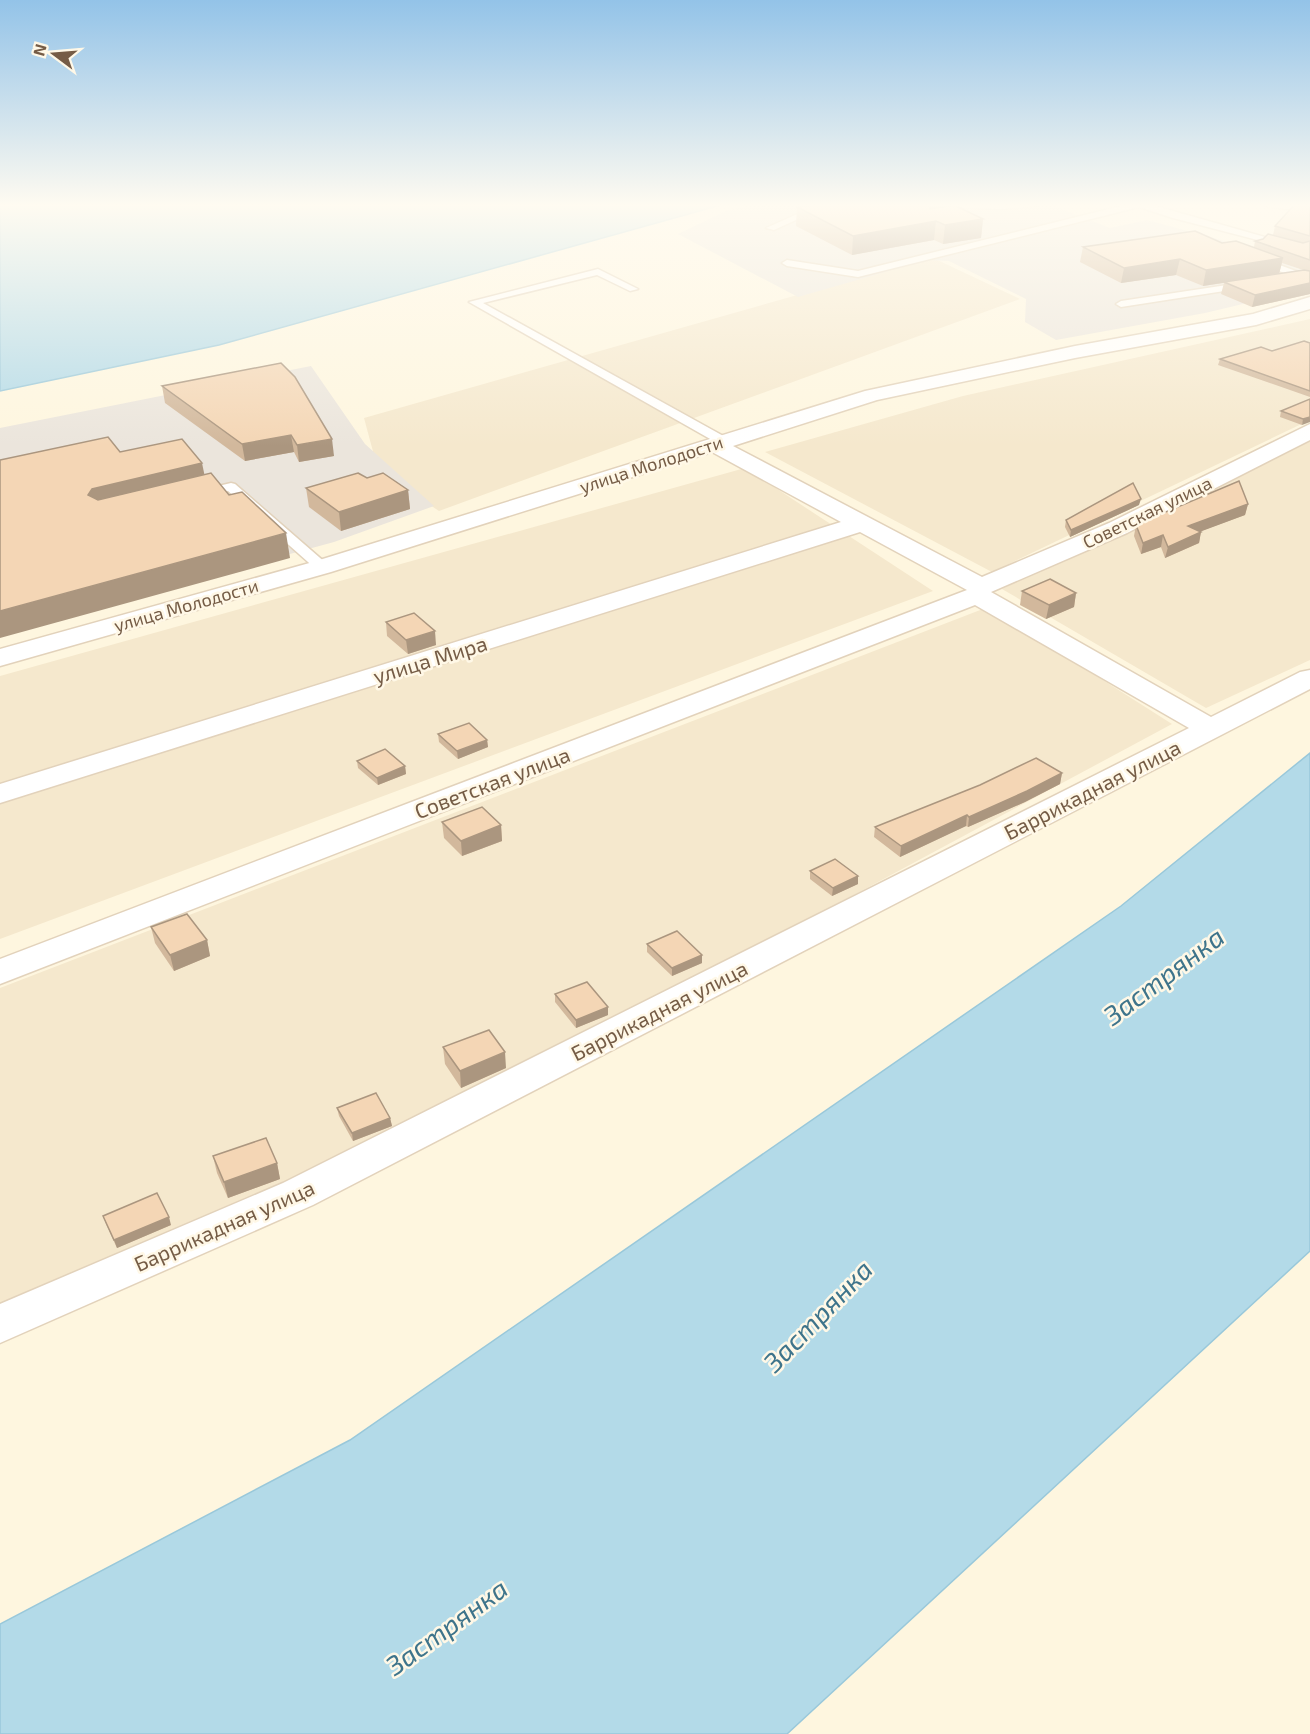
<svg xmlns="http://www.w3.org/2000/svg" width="1310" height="1734" font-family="'Exo 2',sans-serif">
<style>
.residential{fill:#f5e8cd}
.industrial{fill:#ebe5dc}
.water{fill:#b3dae8;stroke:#99c8da;stroke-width:1.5}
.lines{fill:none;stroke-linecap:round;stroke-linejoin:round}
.lane-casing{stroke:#e2d2bb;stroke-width:3}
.street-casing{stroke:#e2d2bb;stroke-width:3}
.lane{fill:#fff;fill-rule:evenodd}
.street{fill:#fff;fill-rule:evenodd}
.wall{fill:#d2b89c;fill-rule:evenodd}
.shaded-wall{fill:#ab967f}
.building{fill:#f4d6b5;stroke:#ab967f;stroke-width:1.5}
.labels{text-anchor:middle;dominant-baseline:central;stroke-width:5;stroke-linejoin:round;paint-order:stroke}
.far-street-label{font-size:18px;fill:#755c46;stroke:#fff8e7}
.street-label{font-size:21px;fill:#755c46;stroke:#fff8e7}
.near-water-label{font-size:27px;font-style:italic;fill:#3e748b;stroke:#fff8e7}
</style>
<rect width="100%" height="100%" fill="#fef6df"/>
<g class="residential">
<polygon points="931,257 1020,299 439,511 378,470 364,418"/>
<polygon points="1310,319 1310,420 992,572 765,452 963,396"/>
<polygon points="1310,441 1310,660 1206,708 1002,589"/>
<polygon points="745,468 933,591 0,939 0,676"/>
<polygon points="988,607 1172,724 225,1233 0,1324 0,988"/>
</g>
<g class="industrial">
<polygon points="758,203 1046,203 1110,228 1147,220 1221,240 1310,273 1310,288 1205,313 1056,340 1025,322 1026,299 949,261 927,260 798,297 678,234 726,211"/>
<polygon points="311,366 365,444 434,506 334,542 0,633 0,428"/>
</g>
<g class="water">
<polygon points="0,203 728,203 219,345 0,391"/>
<polygon points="1310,753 1310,1251 787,1734 0,1734 0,1624 350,1440 1121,906"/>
</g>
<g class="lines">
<g class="lane-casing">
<g id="lane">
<polygon points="822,203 833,203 774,230 766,228"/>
<polygon points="931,203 1040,203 1036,206 1000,209 935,206"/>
<polygon points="1133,203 1145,203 1293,245 1285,247 1173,218 1139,207 858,277 787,266 782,263 787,260 858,271"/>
<polygon points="1261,203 1310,206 1310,212 1265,206"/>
<polygon points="1258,257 1304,274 1306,276 1298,278 1255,262 1253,260"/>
<polygon points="598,269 638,289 630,291 597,275 483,303 727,438 727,444 719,444 469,302"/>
<polygon points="1247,282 1252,285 1250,287 1121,307 1116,304 1121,301"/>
<polygon points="231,483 235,484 327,564 329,567 327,570 317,570 228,491 202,498 196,494 197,491"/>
</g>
</g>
<g class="street-casing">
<polygon id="street" points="1310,297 1310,309 1256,325 1075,358 877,400 733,446 982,577 1109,523 1310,424 1310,440 1127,533 991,592 1211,717 1300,672 1310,670 1310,689 313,1205 0,1343 0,1304 283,1183 1189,728 975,605 0,984 0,959 967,590 860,532 0,803 0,784 841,522 712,452 331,572 0,666 0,649 313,562 865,391 1075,346 1253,314"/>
</g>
<use href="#lane" class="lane"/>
<use href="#street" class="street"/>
</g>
<g class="wall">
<path d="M1310,203V294L1252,307L1221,294L1224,283L1203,286L1176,275L1121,283L1080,262L1083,247L1222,243L1254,247L1255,241L1263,239L1273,235L1275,226ZM1282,263L1303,270L1279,274Z"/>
<polygon points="797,207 940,208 983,219 981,238 943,244 934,240 852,255 796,226"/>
<polygon points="1310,343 1310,397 1218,365 1220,359 1272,351"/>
<polygon points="281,363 334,456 299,462 294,452 245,461 165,403 162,386"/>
<polygon points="1310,399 1302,425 1280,417 1281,411"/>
<polygon points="367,478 408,490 410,509 341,531 309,507 306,488"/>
<polygon points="1248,504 1245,515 1201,531 1199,543 1165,558 1161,547 1141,554 1134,536 1136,525 1154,517 1155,512 1161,514"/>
<polygon points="1139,505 1070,537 1065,527 1066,520"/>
<polygon points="1022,591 1076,593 1074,607 1046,619 1020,605"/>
<polygon points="386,622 436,645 408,654 387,636"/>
<polygon points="438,734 487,740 488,747 458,759 439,742"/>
<polygon points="357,761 405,766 406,774 378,785 358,768"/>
<polygon points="1062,773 1060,784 1025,802 968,827 966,826 900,857 874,837 875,827"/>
<polygon points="442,822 501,825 502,841 462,856 444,838"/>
<polygon points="810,871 858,876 858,884 832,896 810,879"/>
<polygon points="151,927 207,940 210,956 174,971 155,943"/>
<polygon points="647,944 702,963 672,976 647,952"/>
<polygon points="555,994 608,1015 576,1028 555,1002"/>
<polygon points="443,1047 506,1068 461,1088 445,1064"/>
<polygon points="337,1108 390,1118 392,1126 353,1141 339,1116"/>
<polygon points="213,1156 277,1163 280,1179 228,1198 217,1173"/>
<polygon points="103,1216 171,1225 117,1248 106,1224"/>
</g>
<g class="shaded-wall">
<polygon points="929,203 940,203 939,217 927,221"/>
<polygon points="983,219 981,238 943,244 945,225"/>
<polygon points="936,221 934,240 852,255 853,236"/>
<polygon points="1283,258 1279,274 1203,286 1206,270"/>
<polygon points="1180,259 1176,275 1121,283 1124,268"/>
<polygon points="1310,283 1310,294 1252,307 1255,295"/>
<polygon points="1310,417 1310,422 1302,425 1303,419"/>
<polygon points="291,435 294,452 245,461 242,444"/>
<polygon points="332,439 334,456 299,462 297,445"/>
<polygon points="202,463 207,487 97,513 88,495 92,489"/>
<polygon points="408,490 410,509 341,531 339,512"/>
<polygon points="1141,499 1139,505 1070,537 1071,530"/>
<polygon points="1248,504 1245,515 1186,537 1188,526"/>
<polygon points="1201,532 1199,543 1165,558 1168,547"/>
<polygon points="286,533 290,558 0,638 0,611"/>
<polygon points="1163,535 1161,547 1141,554 1143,543"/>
<polygon points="1076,593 1074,607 1046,619 1049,605"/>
<polygon points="435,631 436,645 408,654 406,640"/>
<polygon points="487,740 488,747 458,759 457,751"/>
<polygon points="405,766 406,774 378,785 377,778"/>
<polygon points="1062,773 1060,784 1025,802 968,827 969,817"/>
<polygon points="967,815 966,826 900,857 901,846"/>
<polygon points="501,825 502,841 462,856 461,841"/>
<polygon points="858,876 858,884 832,896 833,888"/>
<polygon points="207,940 210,956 174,971 170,955"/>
<polygon points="702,955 702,963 672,976 672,968"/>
<polygon points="608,1007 608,1015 576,1028 576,1020"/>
<polygon points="505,1052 506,1068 461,1088 460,1071"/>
<polygon points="390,1118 392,1126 353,1141 352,1133"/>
<polygon points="277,1163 280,1179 228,1198 224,1182"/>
<polygon points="169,1217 171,1225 117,1248 114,1240"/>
</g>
<g class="building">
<polygon points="827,203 929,203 930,209 954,205 983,219 945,225 936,221 853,236 797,207"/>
<polygon points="1296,203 1310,203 1310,236 1275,226"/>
<polygon points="1195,231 1222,243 1236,241 1283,258 1206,270 1180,259 1124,268 1083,247"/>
<polygon points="1268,234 1303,243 1310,241 1310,260 1255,241 1263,239"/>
<polygon points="1304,270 1310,271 1310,283 1255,295 1224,282"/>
<polygon points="1304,341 1310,343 1310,391 1220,359 1261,347 1272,351"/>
<polygon points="281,363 295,377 332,439 297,445 291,435 242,444 162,386"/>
<polygon points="1310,399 1310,417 1303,419 1281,411"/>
<polygon points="108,437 120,452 182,439 202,463 92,489 88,495 98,500 211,473 229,495 242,492 286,533 0,611 0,460"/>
<polygon points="358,473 367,478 383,473 408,490 339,512 306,488"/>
<polygon points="1239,481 1248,504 1188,526 1201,532 1168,547 1163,535 1143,543 1136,525 1155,517 1155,512 1161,514"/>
<polygon points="1133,483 1141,499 1071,530 1066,520"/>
<polygon points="1050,579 1076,593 1049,605 1022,591"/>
<polygon points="414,613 435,631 406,640 386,622"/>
<polygon points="469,723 487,740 457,751 438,734"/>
<polygon points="385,749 405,766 377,778 357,761"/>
<polygon points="1036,758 1062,773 1027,791 969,817 967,815 901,846 875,827 980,785"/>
<polygon points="482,807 501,825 461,841 442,822"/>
<polygon points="835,859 858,876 833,888 810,871"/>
<polygon points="187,914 207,940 170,955 151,927"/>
<polygon points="677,931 702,955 672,968 647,944"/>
<polygon points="587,982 608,1007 576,1020 555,994"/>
<polygon points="489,1030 505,1052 460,1071 443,1047"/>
<polygon points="376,1093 390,1118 352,1133 337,1108"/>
<polygon points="266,1138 277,1163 224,1182 213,1156"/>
<polygon points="157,1193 169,1217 114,1240 103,1216"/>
</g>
<linearGradient id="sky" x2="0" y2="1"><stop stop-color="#93c3e8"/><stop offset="0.46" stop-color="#fffbf1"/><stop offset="1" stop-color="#fffbf1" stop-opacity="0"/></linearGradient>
<rect width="1310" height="446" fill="url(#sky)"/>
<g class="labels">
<g class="far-street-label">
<text transform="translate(651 464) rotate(-18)">улица Молодости</text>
<text transform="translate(1147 512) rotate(-26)">Советская улица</text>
<text transform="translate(186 605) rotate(-16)">улица Молодости</text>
</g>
<g class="street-label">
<text transform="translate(430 659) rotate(-17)">улица Мира</text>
<text transform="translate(492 782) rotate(-21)">Советская улица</text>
<text transform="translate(1092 789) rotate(-27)">Баррикадная улица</text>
<text transform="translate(659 1010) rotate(-27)">Баррикадная улица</text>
<text transform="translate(224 1225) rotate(-24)">Баррикадная улица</text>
</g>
<g class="near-water-label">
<text transform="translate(1163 975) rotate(-37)">Застрянка</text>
<text transform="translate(817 1315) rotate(-46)">Застрянка</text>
<text transform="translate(446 1626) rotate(-36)">Застрянка</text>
</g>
</g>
<g transform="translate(54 54) rotate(286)" stroke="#fff8e7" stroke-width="4.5" paint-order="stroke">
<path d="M0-4.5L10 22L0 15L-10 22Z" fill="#755c46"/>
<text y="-9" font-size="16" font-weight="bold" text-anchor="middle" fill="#755c46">N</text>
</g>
</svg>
